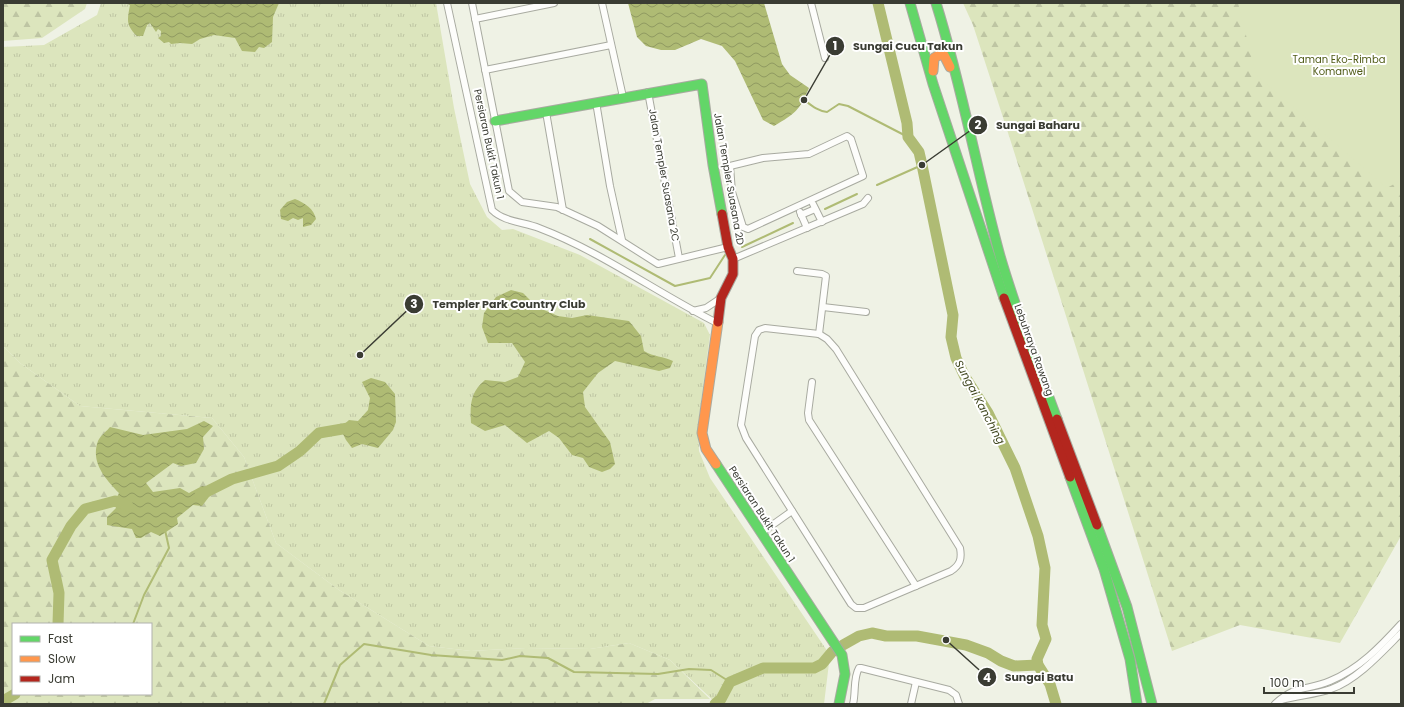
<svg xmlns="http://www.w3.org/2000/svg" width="1404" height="707" font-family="Poppins,sans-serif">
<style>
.grass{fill:url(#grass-tufts)}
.forest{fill:url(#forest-firs);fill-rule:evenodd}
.green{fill:#dce5bd}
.water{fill:url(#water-waves)}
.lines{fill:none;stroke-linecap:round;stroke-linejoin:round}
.stream{stroke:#afbb74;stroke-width:2}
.river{stroke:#afbb74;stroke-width:11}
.street-casing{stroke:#a8aaa0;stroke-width:8}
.fast-casing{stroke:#a8aaa0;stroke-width:11}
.slow-casing{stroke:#a8aaa0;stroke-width:11}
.jam-casing{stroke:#a8aaa0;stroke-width:11}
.street{stroke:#fdfdfb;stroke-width:6}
.fast{stroke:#63d668;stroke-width:9}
.slow{stroke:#ff974d;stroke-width:9}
.jam{stroke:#b3261e;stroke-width:9}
.labels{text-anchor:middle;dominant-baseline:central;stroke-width:4;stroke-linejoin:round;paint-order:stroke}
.park-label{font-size:10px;fill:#515c18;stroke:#fff}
.street-label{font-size:10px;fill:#3a3c33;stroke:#fff}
.water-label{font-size:11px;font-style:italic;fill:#3f461e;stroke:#fff}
.leader{fill:none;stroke:#3a3c33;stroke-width:1.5}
.callout-dot{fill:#3a3c33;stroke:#fff;stroke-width:1.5}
.mark-label{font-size:12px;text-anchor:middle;font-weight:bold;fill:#fff}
.callout-label{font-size:11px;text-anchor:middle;font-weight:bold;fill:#3a3c33;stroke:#fff;stroke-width:4;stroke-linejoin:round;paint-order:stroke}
</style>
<defs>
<pattern id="grass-tufts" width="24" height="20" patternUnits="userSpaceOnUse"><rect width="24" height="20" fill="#dce5bd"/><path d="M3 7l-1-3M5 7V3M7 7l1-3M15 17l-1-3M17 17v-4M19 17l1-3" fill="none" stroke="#bec5a3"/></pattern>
<pattern id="forest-firs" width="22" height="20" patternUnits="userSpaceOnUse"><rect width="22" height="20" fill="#dce5bd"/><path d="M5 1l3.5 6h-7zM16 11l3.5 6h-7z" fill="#bec5a3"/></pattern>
<pattern id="water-waves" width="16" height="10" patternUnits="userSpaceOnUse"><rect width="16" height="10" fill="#afbb74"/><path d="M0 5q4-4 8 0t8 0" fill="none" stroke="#8f9960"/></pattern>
</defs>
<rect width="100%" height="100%" fill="#eff2e5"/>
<polygon class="grass" points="101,3 436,3 454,108 470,184 487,217 502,230 513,229 580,255 704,323 710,335 698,424 699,451 710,478 830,655 824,704 717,704 670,660 629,643 590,649 526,648 471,651 429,646 339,590 276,543 244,457 212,418 80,406 20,363 3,346 3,47 44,45 97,15"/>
<g class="forest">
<polygon points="3,3 87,3 85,9 42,38 3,41"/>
<polygon points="963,3 1401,3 1401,536 1340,643 1240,625 1172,651 1010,139 973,25"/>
<path d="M3,346L20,363L80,406L212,418L244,457L276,543L339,590L429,646L471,651L526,648L590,649L629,643L670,660L710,699H655L646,704H3ZM13,624H151V694H13Z"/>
</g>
<polygon class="green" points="1238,3 1401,3 1401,180 1387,188 1256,75"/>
<g class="water">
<path d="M126,3H279L273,17L272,42L264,48L259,47L255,52L242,51L235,38L214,35L200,39L192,44L180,43L171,44L169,42L164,43L158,38L161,36V31L158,29L156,32L150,23L147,25L143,36H137C126,25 127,21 130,5Z"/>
<path d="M628,3H764L782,64L790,75L809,88C799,111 796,113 774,126L763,120L735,61L722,46L701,39L675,50H661L646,46L637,37Z"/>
<path d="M295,199C305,203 314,209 316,219L311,225L303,227V218L298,220L293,218L288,221L281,219L280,210L287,202Z"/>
<path d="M511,290L523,293L537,307L558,316L572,318L587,315L629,321L641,336L644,351C654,357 663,356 673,361L670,368L659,371L615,361L598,373L583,392L585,407L610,442L615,464L610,469L602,472L589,467L583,458L572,455L559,438L549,431L527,443L505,425L485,431L471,423C470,406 470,392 485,380L505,382L518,377L525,362L512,343H488L482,327L484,313L496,297Z"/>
<polygon points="371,378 385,382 395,394 396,422 393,430 378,448 362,444 352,448 346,440 340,428 349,420 358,421 368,410 370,398 362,382"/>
<path d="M204,421L213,426L203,437L204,449L196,463L181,466L173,463L146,483L153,492L180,488L189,493L202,486L213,488L212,493L202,506L193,505L177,518L178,524L160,536L151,532L141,538H136L132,529L107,525V517L116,508L115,501L119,493C106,479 90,463 98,441C100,436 107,431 110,427L143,435L187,429Z"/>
</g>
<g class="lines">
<g class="stream">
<path d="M803,99C811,105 817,111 827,112L839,104L848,106L908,137"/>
<polyline points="877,185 922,165"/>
<polyline points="825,209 857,194"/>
<polyline points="590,239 675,286 710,278 725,255"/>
<polyline points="742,247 793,223"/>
<polyline points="133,624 144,595 169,548 165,530"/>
<polyline points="324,704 340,665 364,644 431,655 502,660 520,656 548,658 574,672 658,674 689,669 711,670 730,682"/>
</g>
<g class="river">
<polyline points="878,3 907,123 908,137 919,152 922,165 953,315 951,337 956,358 965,377 988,413 1015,468 1038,536 1045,568 1042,625 1046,639 1037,659 1038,665 1050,684 1056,704"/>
<polyline points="200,495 232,479 278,466 300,451 319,433 354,427"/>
<polyline points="58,624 59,593 52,560 71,526 85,509 115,501 128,506"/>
<polyline points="843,645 859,636 872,633 886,636 917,636 966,645 988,653 1001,661 1014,666 1038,665"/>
<polyline points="3,701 15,694"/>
<polyline points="715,704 721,699 730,682 763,668 814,668 822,664 832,652"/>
</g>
<g class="street-casing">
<g id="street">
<path d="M447,3L492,210C504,222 524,222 539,228C602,252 657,293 717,323"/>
<polyline points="472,3 509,191 522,202 557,207 598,226 658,264 728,247"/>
<polyline points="602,3 623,97"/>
<polyline points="811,3 825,58"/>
<polyline points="475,19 554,3"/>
<polyline points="485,70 611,45"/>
<polyline points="648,92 679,258"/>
<polyline points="596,102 610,186 622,240"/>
<polyline points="546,112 563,210"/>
<polygon points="847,136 851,139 863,176 748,229 743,227 732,192 730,166 763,158 809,154"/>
<polyline points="813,204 822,222"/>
<polyline points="800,212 807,228"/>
<polyline points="801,215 815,209"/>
<polyline points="733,259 863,204 868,198"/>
<polyline points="797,271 822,274 826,276 819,334"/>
<polyline points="823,307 866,312"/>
<polyline points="693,311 706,308 721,298"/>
<path d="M765,328L819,334L827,339L836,349L960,548C962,559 960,565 951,571L864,608H856L851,604L746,438L741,425L755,336L759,330Z"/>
<polyline points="812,382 808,413 809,420 916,586"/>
<polyline points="761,533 792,511"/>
<path d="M1282,700C1298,695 1315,695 1331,689C1357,680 1382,652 1401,633"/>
<path d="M853,704C856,693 853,678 859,668H861L949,690L956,695L959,704"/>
<polyline points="911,704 916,682"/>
<path d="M1275,704C1296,684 1307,691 1330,681C1359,669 1381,646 1401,624"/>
</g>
</g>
<g class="fast-casing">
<g id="fast">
<polyline points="910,3 933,84 1004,298"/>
<path d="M936,3C962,86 977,172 1000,256C1016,311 1037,365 1057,419"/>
<polyline points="495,121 702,84 713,165 722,214"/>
<polyline points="716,464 842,655 845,674 839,704"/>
<polyline points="1070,477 1104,569 1130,659 1137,704"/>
<polyline points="1097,525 1127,607 1152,704"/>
</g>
</g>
<g class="slow-casing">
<g id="slow">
<polyline points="933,71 934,58 941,54 944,55 950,67"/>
<polyline points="716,464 706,449 702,433 718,322"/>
</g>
</g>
<g class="jam-casing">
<g id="jam">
<polyline points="1004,298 1070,477"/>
<polyline points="718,322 721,298 733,274 733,259 728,247 722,214"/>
<polyline points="1057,419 1097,525"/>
</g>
</g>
<use href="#street" class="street"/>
<use href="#fast" class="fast"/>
<use href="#slow" class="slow"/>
<use href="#jam" class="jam"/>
</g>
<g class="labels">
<g class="park-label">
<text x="1339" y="59">Taman Eko-Rimba<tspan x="1339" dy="12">Komanwel</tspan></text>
</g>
<g class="street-label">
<text transform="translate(489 144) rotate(78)">Persiaran Bukit Takun 1</text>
<text transform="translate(664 175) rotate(80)">Jalan Templer Suasana 2C</text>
<text transform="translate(729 179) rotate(80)">Jalan Templer Suasana 2D</text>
<text transform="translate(1034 350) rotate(70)">Lebuhraya Rawang</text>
<text transform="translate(762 514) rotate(57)">Persiaran Bukit Takun 1</text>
</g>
<g class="water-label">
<text transform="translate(980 402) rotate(62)">Sungai Kanching</text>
</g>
</g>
<path class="leader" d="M804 100L835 46M922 165L978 125M360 355L414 304M946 640L987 677"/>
<g class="callout-dot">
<circle cx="804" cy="100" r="4"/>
<circle cx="922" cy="165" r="4"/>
<circle cx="360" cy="355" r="4"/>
<circle cx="946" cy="640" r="4"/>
<circle cx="835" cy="46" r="10"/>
<circle cx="978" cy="125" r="10"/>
<circle cx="414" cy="304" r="10"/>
<circle cx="987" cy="677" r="10"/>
</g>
<g class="mark-label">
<text x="835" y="50">1</text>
<text x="978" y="129">2</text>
<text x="414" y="308">3</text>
<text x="987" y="682">4</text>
</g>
<g class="callout-label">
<text x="908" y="50">Sungai Cucu Takun</text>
<text x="1038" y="129">Sungai Baharu</text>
<text x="509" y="308">Templer Park Country Club</text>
<text x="1039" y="681">Sungai Batu</text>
</g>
<rect width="1404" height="707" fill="none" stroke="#3a3c33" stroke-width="8"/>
<rect x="12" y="623" width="140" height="72" fill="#ffffff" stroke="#b0b1ad"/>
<rect x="20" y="636" width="20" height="6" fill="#63d668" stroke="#b0b1ad"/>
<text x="48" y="643" font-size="12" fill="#3a3c33">Fast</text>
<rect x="20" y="656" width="20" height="6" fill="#ff974d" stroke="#b0b1ad"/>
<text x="48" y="663" font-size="12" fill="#3a3c33">Slow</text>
<rect x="20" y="676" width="20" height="6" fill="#b3261e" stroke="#b0b1ad"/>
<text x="48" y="683" font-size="12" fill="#3a3c33">Jam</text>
<path d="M1264 687v6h90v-6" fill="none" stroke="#3a3c33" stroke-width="2"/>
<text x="1270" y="687" font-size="12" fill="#3a3c33" stroke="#ffffff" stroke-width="3" paint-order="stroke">100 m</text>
</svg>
